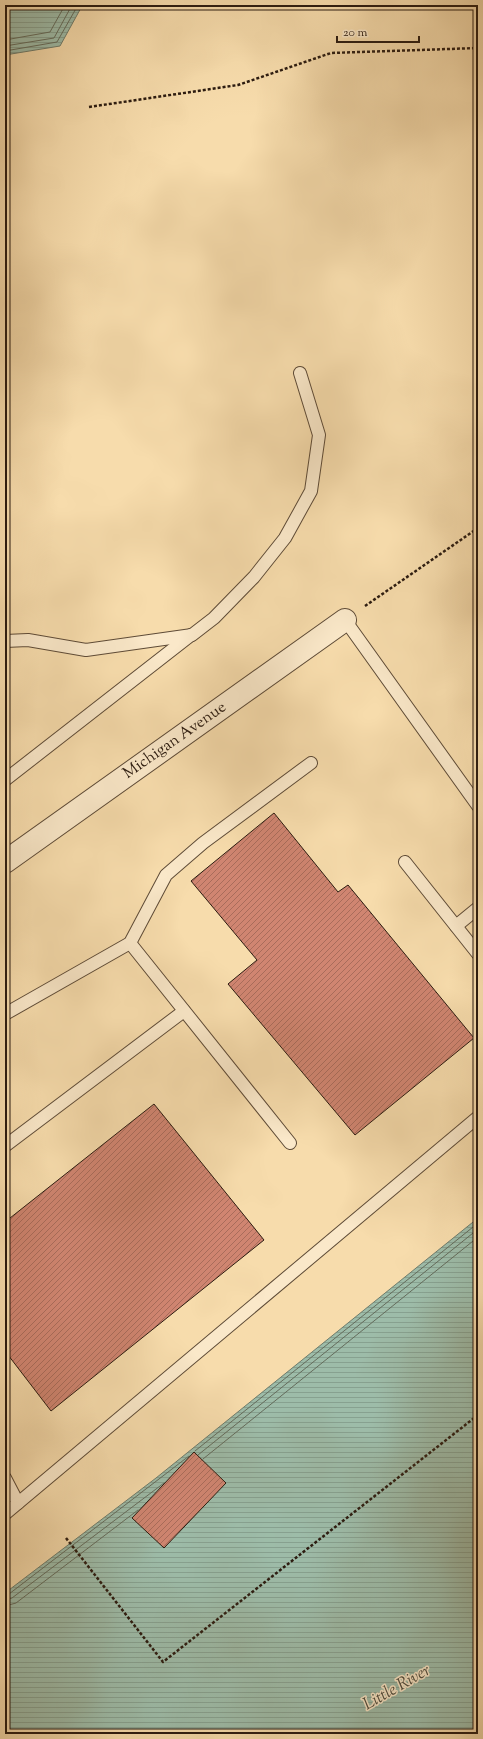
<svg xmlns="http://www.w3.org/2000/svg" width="483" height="1739" font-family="'Sorts Mill Goudy',serif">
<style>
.water{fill:url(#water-rules);stroke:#6f7c6c}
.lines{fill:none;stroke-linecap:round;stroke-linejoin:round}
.shore{stroke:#646c5c;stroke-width:1}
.building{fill:url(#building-hatch);stroke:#2b1b10}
.service-casing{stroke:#5e4b37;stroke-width:14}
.minor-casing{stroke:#5e4b37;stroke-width:24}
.path{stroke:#2b1b10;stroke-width:2.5;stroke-dasharray:3 2;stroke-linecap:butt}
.service{stroke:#fae8c9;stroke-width:12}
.minor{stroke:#fae8c9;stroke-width:22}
.labels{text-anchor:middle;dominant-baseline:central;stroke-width:3;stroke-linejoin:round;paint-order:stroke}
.street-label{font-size:16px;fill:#2b1b10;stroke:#fae8c9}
.water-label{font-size:17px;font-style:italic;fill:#4d4b3e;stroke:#fae8c9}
</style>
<defs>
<pattern id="water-rules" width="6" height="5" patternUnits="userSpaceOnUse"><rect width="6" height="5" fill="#9dbca9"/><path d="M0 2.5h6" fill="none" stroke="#87a190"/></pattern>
<pattern id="building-hatch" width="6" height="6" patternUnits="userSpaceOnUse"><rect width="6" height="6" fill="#d08571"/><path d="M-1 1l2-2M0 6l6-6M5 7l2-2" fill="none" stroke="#a96c5b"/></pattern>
</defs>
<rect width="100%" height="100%" fill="#f7dcac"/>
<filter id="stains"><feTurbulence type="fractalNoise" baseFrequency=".005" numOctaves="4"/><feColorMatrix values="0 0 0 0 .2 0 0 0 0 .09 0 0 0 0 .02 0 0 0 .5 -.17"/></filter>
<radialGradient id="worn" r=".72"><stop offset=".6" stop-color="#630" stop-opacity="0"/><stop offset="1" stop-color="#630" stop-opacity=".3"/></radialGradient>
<g class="water">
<polygon points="5,5 89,5 82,6 60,46 5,55"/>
<polygon points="478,1218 478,1734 5,1734 5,1593 156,1478"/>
</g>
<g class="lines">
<g class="shore">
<polyline points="5,40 50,32 65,5"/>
<polyline points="5,46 54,38 72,5"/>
<polyline points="5,51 57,42 78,5"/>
<polyline points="195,1451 478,1223"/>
<polyline points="198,1455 478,1229"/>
<polyline points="203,1459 478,1237"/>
<polyline points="5,1595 9,1594 189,1456"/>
<polyline points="5,1600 12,1598 164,1483"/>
<polyline points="5,1606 16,1603 138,1510"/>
</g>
</g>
<g class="building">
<polygon points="274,813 338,892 348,885 474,1038 355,1135 228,984 257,960 191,881"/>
<polygon points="154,1104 264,1240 51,1411 5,1351 5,1222"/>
<polygon points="194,1452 226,1483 164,1548 132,1518"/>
</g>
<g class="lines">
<g class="service-casing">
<g id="service">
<polyline points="345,620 478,806"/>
<polyline points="5,641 28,640 86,650 192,635 214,618 254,577 285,538 311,491 319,435 300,373"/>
<polyline points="5,780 191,635"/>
<polyline points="405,862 478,954"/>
<polyline points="456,926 478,908"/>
<polyline points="130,943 290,1143"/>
<polyline points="5,1014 130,943 166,875 203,843 311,763"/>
<polyline points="5,1146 184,1011"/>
<polyline points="5,1478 18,1503"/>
<polyline points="5,1514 478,1117"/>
</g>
</g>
<g class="minor-casing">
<polyline id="minor" points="5,862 345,620"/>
</g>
<g class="path">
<polyline points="89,107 238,85 331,53 478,48"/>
<polyline points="365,606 478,528"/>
<polyline points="66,1538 163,1662 478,1415"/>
</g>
<use href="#service" class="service"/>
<use href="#minor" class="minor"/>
</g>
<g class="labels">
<g class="street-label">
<text transform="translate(175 741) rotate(-35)">Michigan Avenue</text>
</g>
<g class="water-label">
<text transform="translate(397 1688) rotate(-30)">Little River</text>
</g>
</g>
<rect width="483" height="1739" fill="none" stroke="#f7dcac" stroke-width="20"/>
<rect x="6" y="6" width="471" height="1727" fill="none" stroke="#2b1b10" stroke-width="2"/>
<rect x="10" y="10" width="463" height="1719" fill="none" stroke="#2b1b10"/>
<path d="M337 36v6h82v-6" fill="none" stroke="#2b1b10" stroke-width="2"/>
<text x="343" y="36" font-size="12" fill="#2b1b10" stroke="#fae8c9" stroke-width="3" paint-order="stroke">20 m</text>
<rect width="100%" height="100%" filter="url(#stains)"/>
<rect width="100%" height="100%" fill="url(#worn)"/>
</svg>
